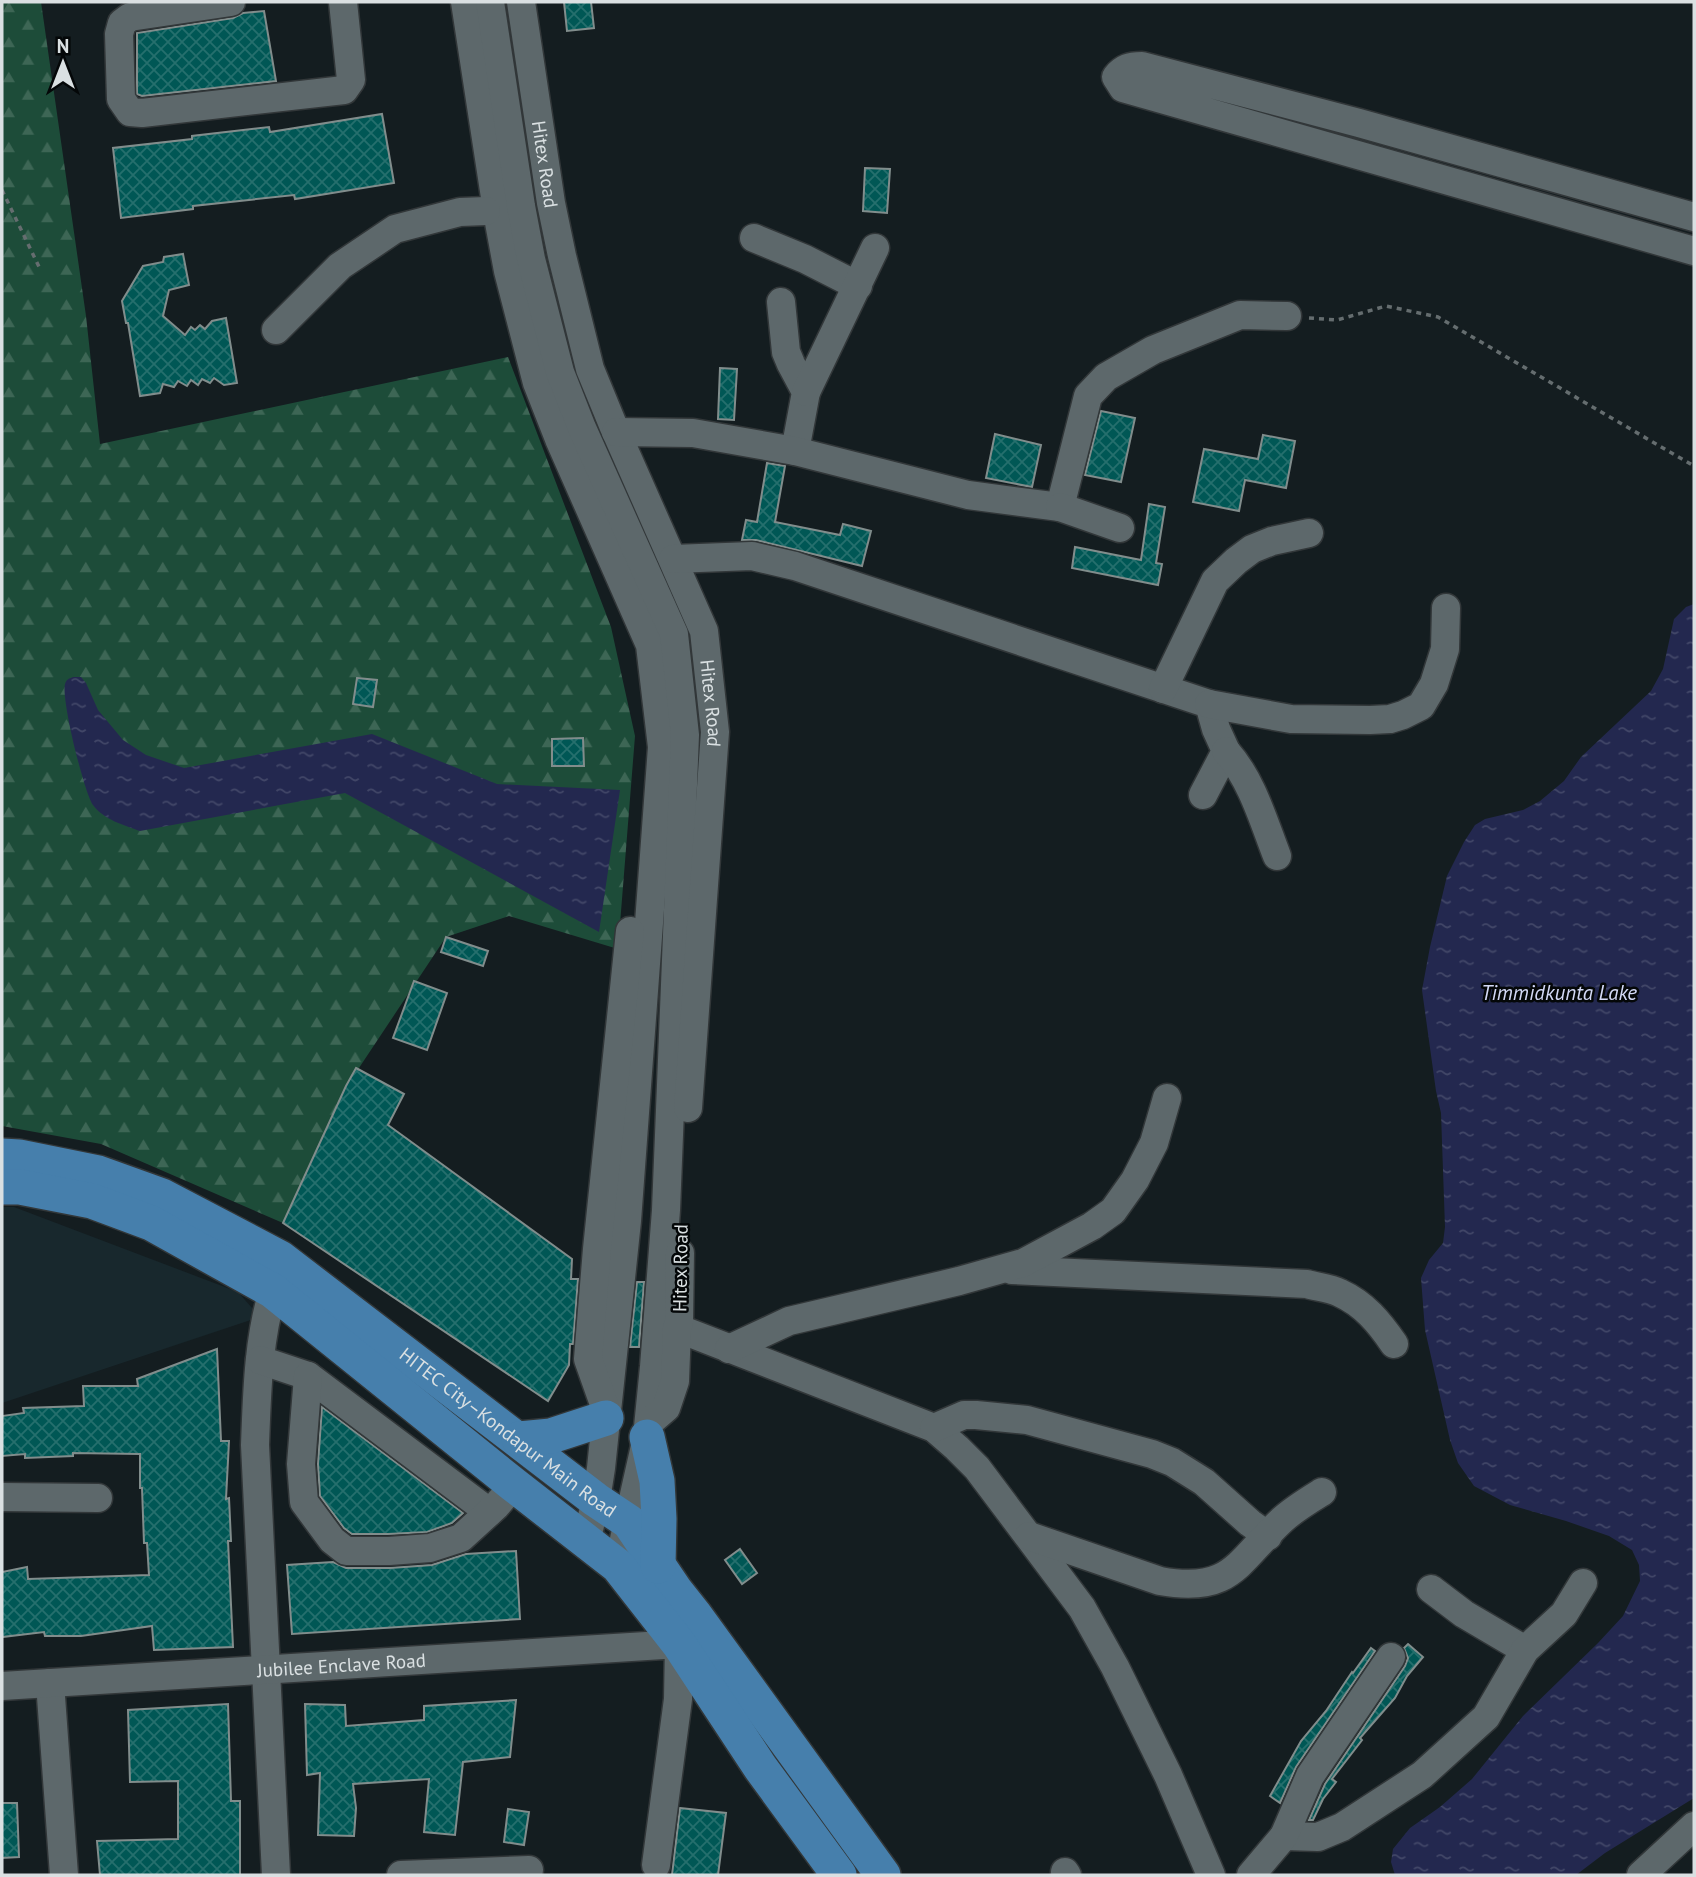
<svg xmlns="http://www.w3.org/2000/svg" width="1696" height="1877" font-family="'PT Sans',sans-serif">
<style>
.built{fill:#18282d}
.forest{fill:url(#forest-firs)}
.water{fill:url(#water-ripples)}
.building{fill:url(#building-cross-hatch);stroke:#818d8c;stroke-width:2}
.lines{fill:none;stroke-linecap:round;stroke-linejoin:round}
.minor-casing{stroke:#323739;stroke-width:31}
.major-casing{stroke:#323739;stroke-width:38}
.path{stroke:#656d6f;stroke-width:3.5;stroke-dasharray:5 5;stroke-linecap:butt}
.minor{stroke:#5d686b;stroke-width:28}
.major{stroke:#467fac;stroke-width:35}
.labels{text-anchor:middle;dominant-baseline:central;stroke-width:5;stroke-linejoin:round;paint-order:stroke}
.street-label{font-size:19px;fill:#dae0e2;stroke:#040708}
.water-label{font-size:21px;font-style:italic;fill:#d3d9f6;stroke:#040708}
</style>
<defs>
<pattern id="forest-firs" width="22" height="20" patternUnits="userSpaceOnUse" patternTransform="scale(1.75)"><rect width="22" height="20" fill="#1d4c39"/><path d="M5 1l3.5 6h-7zM16 11l3.5 6h-7z" fill="#3d6655"/></pattern>
<pattern id="water-ripples" width="26" height="14" patternUnits="userSpaceOnUse" patternTransform="scale(1.75)"><rect width="26" height="14" fill="#23284f"/><path d="M2 4q2-2 4 0t4 0M15 11q2-2 4 0t4 0" fill="none" stroke="#424768"/></pattern>
<pattern id="building-cross-hatch" width="8" height="8" patternUnits="userSpaceOnUse" patternTransform="scale(1.75)"><rect width="8" height="8" fill="#005755"/><path d="M0 0l8 8M0 8l8-8" fill="none" stroke="#256f6d"/></pattern>
</defs>
<rect width="100%" height="100%" fill="#141d20"/>
<polygon class="built" points="2,1207 14,1207 238,1292 260,1317 2,1403"/>
<polygon class="forest" points="2,2 41,2 86,316 100,444 508,357 611,627 635,736 618,949 509,916 446,937 343,1092 283,1223 101,1144 2,1126"/>
<g class="water">
<polygon points="1694,604 1694,1798 1605,1853 1576,1875 1395,1875 1391,1862 1393,1849 1410,1828 1440,1807 1472,1779 1523,1716 1598,1643 1623,1616 1640,1581 1639,1565 1632,1550 1609,1536 1566,1521 1510,1505 1474,1486 1458,1463 1450,1440 1425,1330 1421,1278 1429,1260 1443,1243 1445,1227 1441,1113 1436,1091 1422,990 1430,947 1447,876 1464,842 1475,825 1485,819 1523,810 1540,801 1564,781 1581,757 1651,691 1663,669 1674,619 1686,607"/>
<path d="M73,677H81L86,683L98,710L123,740L146,755L184,768L372,734L497,784L620,790L599,932L345,793L140,831C124,825 104,820 93,805C84,792 61,699 65,684C67,679 68,679 73,677Z"/>
</g>
<g class="building">
<polygon points="564,2 591,2 594,28 567,31"/>
<polygon points="264,11 276,81 142,96 137,94 137,33 233,18 243,13"/>
<polygon points="382,114 394,183 295,199 294,195 193,206 193,209 121,218 113,148 192,139 192,136 269,127 270,132"/>
<polygon points="865,168 890,169 887,213 863,211"/>
<polygon points="183,254 189,285 169,290 163,316 185,335 191,327 195,330 200,325 205,329 212,321 226,318 237,383 224,385 214,378 210,383 202,379 198,385 191,380 187,386 178,381 174,387 163,384 160,393 140,396 128,323 126,323 122,301 143,266 163,262 164,257"/>
<polygon points="720,368 737,369 734,420 718,419"/>
<polygon points="1101,411 1135,418 1121,482 1085,475"/>
<polygon points="995,434 1041,445 1032,487 986,478"/>
<polygon points="1263,435 1295,441 1286,488 1245,480 1239,511 1193,502 1204,449 1258,459"/>
<polygon points="767,463 785,466 775,522 840,535 843,524 871,531 862,566 756,540 742,540 746,520 757,522"/>
<polygon points="1149,504 1165,507 1156,563 1162,564 1158,585 1072,568 1075,547 1141,560"/>
<polygon points="357,678 377,680 373,707 353,704"/>
<polygon points="583,738 584,766 552,766 552,739"/>
<polygon points="446,937 488,951 483,966 441,952"/>
<polygon points="414,981 447,993 427,1050 393,1038"/>
<polygon points="356,1068 404,1094 388,1125 572,1259 571,1279 578,1279 573,1344 570,1344 569,1365 548,1401 283,1223 346,1086"/>
<polygon points="637,1282 644,1282 639,1347 630,1347"/>
<polygon points="217,1349 221,1441 229,1441 226,1499 229,1498 231,1541 228,1541 233,1647 154,1650 152,1626 81,1636 45,1636 44,1632 2,1637 2,1572 27,1567 28,1579 149,1575 147,1543 144,1543 142,1488 140,1488 140,1454 73,1453 73,1456 25,1458 25,1454 2,1456 2,1416 24,1413 23,1408 84,1406 83,1386 138,1386 137,1379"/>
<polygon points="322,1407 463,1513 452,1523 427,1532 388,1534 352,1534 344,1528 320,1496 318,1464"/>
<polygon points="740,1549 757,1573 742,1584 725,1560"/>
<polygon points="516,1551 520,1619 292,1634 287,1565 333,1562 346,1568 390,1568 432,1565 466,1554"/>
<polygon points="1408,1644 1423,1657 1407,1676 1395,1698 1360,1738 1362,1740 1332,1779 1336,1782 1323,1799 1313,1820 1309,1820 1325,1784 1405,1666 1408,1658 1404,1648"/>
<polygon points="1371,1648 1375,1651 1296,1767 1280,1803 1270,1796 1301,1741 1326,1711 1352,1672 1353,1673"/>
<polygon points="516,1700 510,1757 463,1762 455,1835 424,1832 429,1779 353,1784 356,1808 354,1836 318,1835 320,1773 307,1775 305,1704 345,1705 346,1726 424,1720 424,1706"/>
<polygon points="228,1704 231,1801 240,1801 240,1875 100,1875 97,1841 178,1839 178,1781 130,1782 128,1710"/>
<polygon points="2,1803 17,1803 19,1857 2,1858"/>
<polygon points="680,1808 726,1813 718,1875 672,1875"/>
<polygon points="508,1809 529,1812 524,1845 504,1842"/>
</g>
<g class="lines">
<g class="minor-casing">
<g id="minor">
<polyline points="231,2 130,17 122,23 119,34 121,99 130,112 142,113 344,90 351,80 343,2"/>
<polyline points="465,2 498,217 508,271 537,383 559,439 650,645 662,747 627,1221 601,1468 596,1500 586,1542"/>
<polyline points="490,2 521,206 531,259 560,372 582,428 674,634 685,735 666,1210 654,1367 647,1437 618,1566"/>
<path id="s1" d="M521,2L551,203L562,256L590,369L613,425L704,631L715,732L688,1108"/>
<path d="M1694,217L1359,123L1142,66C1130,66 1123,68 1116,77L1123,88L1694,251"/>
<polyline points="754,238 805,259 858,286"/>
<polyline points="781,302 786,352 791,364 806,392 795,451"/>
<polyline points="276,330 340,266 395,229 460,212 486,211"/>
<polyline points="806,392 875,248"/>
<polyline points="616,432 693,433 795,451 968,495 1060,507 1088,396 1106,377 1153,350 1240,315 1287,316"/>
<polyline points="1060,507 1120,528"/>
<polyline points="673,559 752,556 795,566 1209,704 1216,729 1226,751 1203,795"/>
<polyline points="1163,689 1215,581 1236,561 1252,549 1272,541 1309,533"/>
<polyline points="1209,704 1291,719 1370,720 1390,719 1403,715 1421,706 1434,684 1445,649 1446,608"/>
<path d="M1226,751C1252,780 1263,820 1277,856"/>
<path d="M1012,1270L1307,1284C1317,1287 1330,1288 1340,1293C1364,1304 1379,1322 1394,1344"/>
<path d="M273,1291C258,1340 257,1393 255,1445L276,1875"/>
<polyline points="677,1328 934,1428 957,1448 977,1468 1082,1608 1115,1667 1168,1775 1211,1875"/>
<polyline points="729,1349 789,1321 959,1281 1023,1263 1092,1226 1113,1211 1135,1180 1154,1143 1167,1098"/>
<polyline points="260,1360 308,1376 489,1512"/>
<polyline points="308,1376 301,1464 304,1502 332,1540 346,1551 389,1551 430,1548 461,1538 496,1506 514,1485"/>
<polyline points="605,1407 588,1359 597,1249 630,931"/>
<polyline points="651,1421 666,1408 675,1381 677,1328 679,1323 680,1253"/>
<polyline points="934,1428 964,1415 976,1415 1027,1420 1152,1454 1172,1462 1204,1482 1250,1523 1268,1536"/>
<polyline points="2,1497 98,1498"/>
<path d="M1029,1536L1160,1581C1232,1594 1237,1562 1282,1520C1294,1509 1309,1500 1322,1492"/>
<polyline points="1431,1589 1464,1614 1525,1650"/>
<polyline points="50,1683 64,1875"/>
<path id="s2" d="M2,1686L679,1644L678,1699L656,1865"/>
<polyline points="1284,1836 1318,1837 1342,1827 1422,1775 1486,1717 1525,1650 1564,1614 1583,1583"/>
<polyline points="1065,1872 1067,1875"/>
<polyline points="401,1875 529,1870"/>
<polyline points="1251,1875 1284,1836 1310,1776 1391,1657"/>
<polyline points="1641,1875 1694,1826"/>
</g>
</g>
<g class="major-casing">
<g id="major">
<path id="s3" d="M2,1156L19,1157L98,1173L162,1196L280,1258L596,1500L629,1522L675,1590L694,1614L883,1875"/>
<polyline points="2,1187 20,1187 92,1201 151,1223 273,1291 514,1485 618,1566 679,1644 760,1767 839,1875"/>
<polyline points="647,1437 657,1481 659,1519 658,1566"/>
<polyline points="519,1439 551,1436 606,1418"/>
</g>
</g>
<g class="path">
<polyline points="2,190 41,271"/>
<polyline points="1309,318 1337,320 1386,306 1438,317 1694,466"/>
</g>
<use href="#minor" class="minor"/>
<use href="#major" class="major"/>
</g>
<g class="labels">
<g class="street-label">
<text stroke="none"><textPath href="#s1" startOffset="164">Hitex Road</textPath></text>
<text stroke="none"><textPath href="#s1" startOffset="732">Hitex Road</textPath></text>
<text transform="translate(680 1268) rotate(-89)">Hitex Road</text>
<text stroke="none"><textPath href="#s3" startOffset="586">HITEC City–Kondapur Main Road</textPath></text>
<text stroke="none"><textPath href="#s2" startOffset="340">Jubilee Enclave Road</textPath></text>
</g>
<g class="water-label">
<text x="1559" y="992">Timmidkunta Lake</text>
</g>
</g>
<rect width="1696" height="1877" fill="none" stroke="#dae0e2" stroke-width="7"/>
<g transform="translate(63 63)" stroke="#040708" stroke-width="5" paint-order="stroke">
<path d="M0-5L12 26L0 18L-12 26Z" fill="#dae0e2"/>
<text y="-10" font-size="19" font-weight="bold" text-anchor="middle" fill="#dae0e2">N</text>
</g>
</svg>
